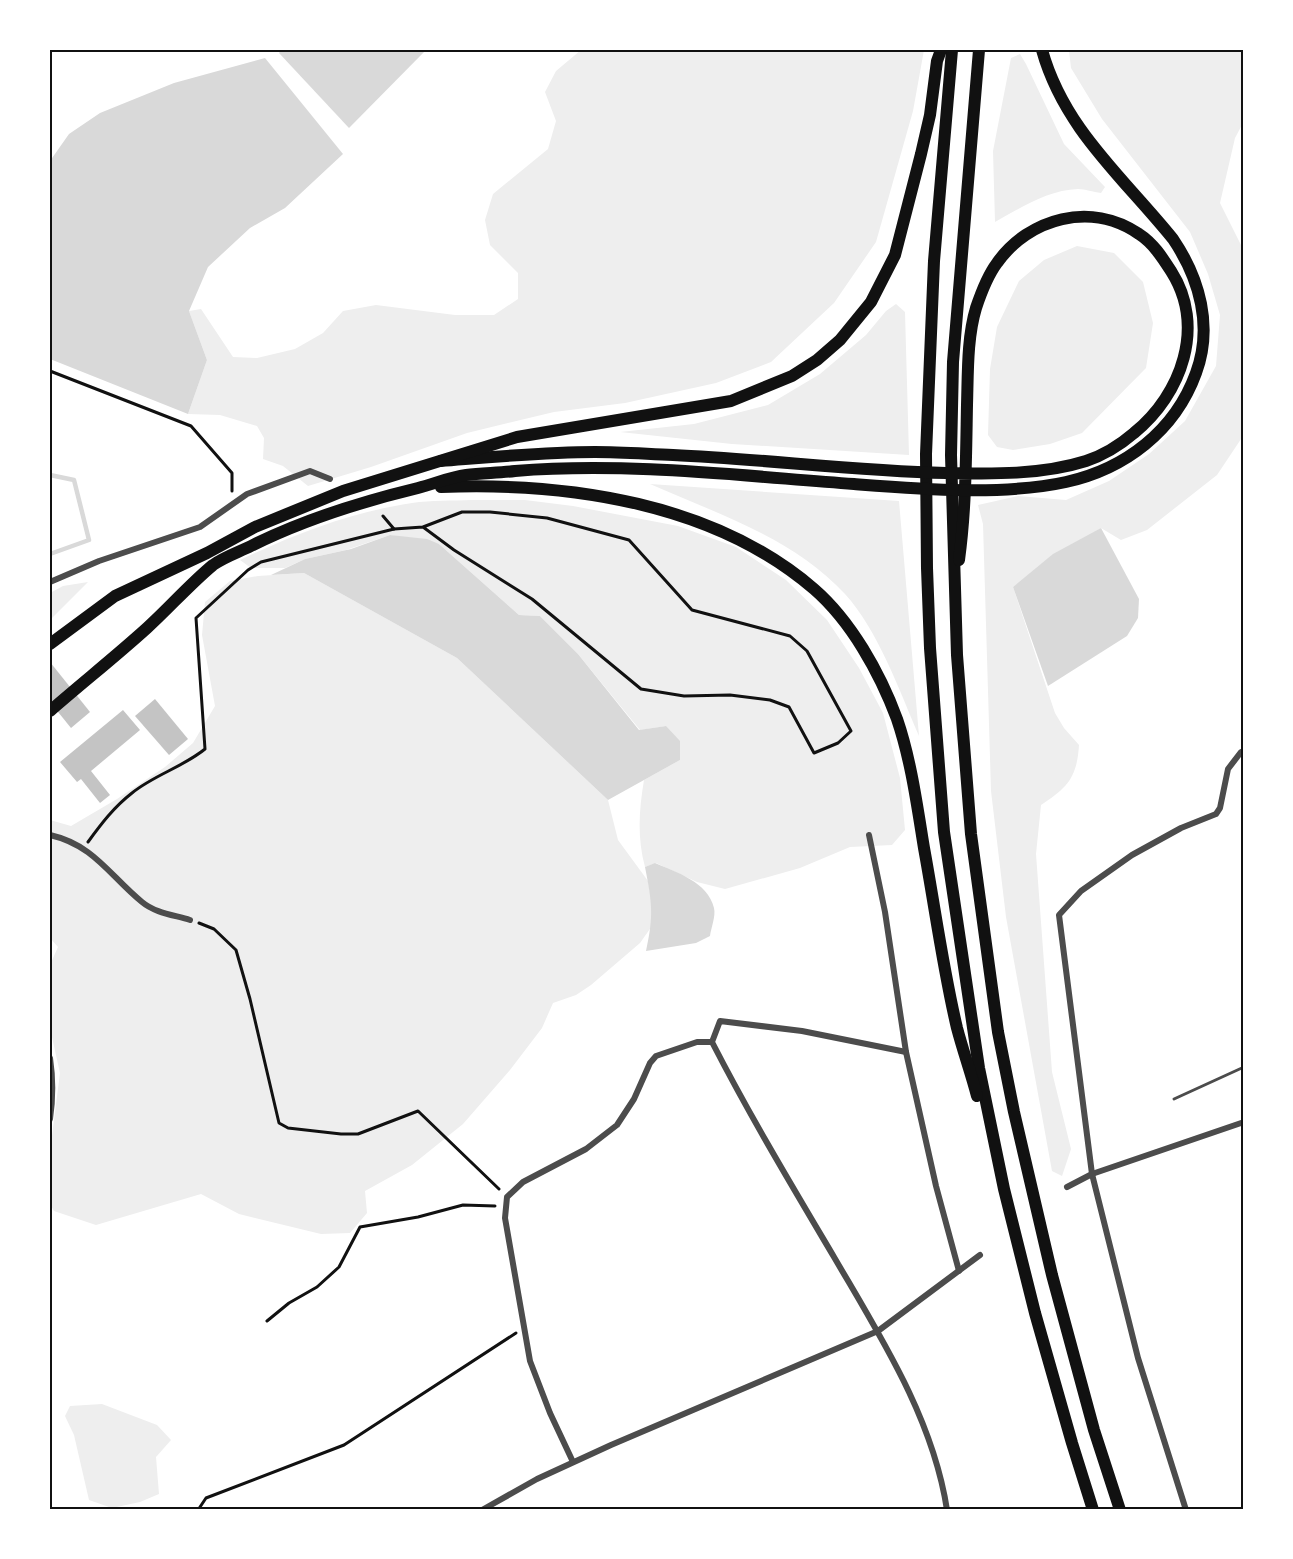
<svg xmlns="http://www.w3.org/2000/svg" width="1293" height="1559" font-family="Helvetica,sans-serif">
<style>
.green{fill:#eee}
.water{fill:#d9d9d9}
.lines{fill:none;stroke-linecap:round;stroke-linejoin:round}
.stream{stroke:#d9d9d9;stroke-width:4.5}
.building{fill:#c4c4c4}
.path{stroke:#111;stroke-width:3}
.service{stroke:#4c4c4c;stroke-width:3}
.minor{stroke:#4c4c4c;stroke-width:6}
.motorway{stroke:#111;stroke-width:12}
.neatline{fill:none;stroke:#111;stroke-width:2}
</style>
<rect width="100%" height="100%" fill="#fff"/>
<g class="green">
<polygon points="581,50 924,50 913,111 876,242 834,303 771,362 716,383 625,403 554,412 467,433 371,467 308,486 283,466 263,459 264,438 257,426 220,415 188,414 207,360 189,311 201,309 233,357 257,358 295,349 323,333 343,311 376,305 455,315 494,315 518,299 518,273 490,245 485,220 493,194 548,149 556,121 545,92 556,71"/>
<path d="M1069,50H1243V123L1235,138L1220,203L1243,249V436L1217,475L1147,530L1121,540L1101,528L1013,587L1055,713L1064,728L1079,745C1077,778 1067,788 1041,805L1036,854L1052,1072L1071,1149L1062,1176L1052,1171L1006,917L991,791L983,524L978,505L1018,496L1066,500L1109,481L1149,454L1185,421L1216,366L1220,315L1208,274L1190,232L1102,119L1071,68Z"/>
<path d="M1020,54L1026,64L1064,144L1105,187L1101,193C1093,192 1085,189 1078,189C1048,190 1020,208 995,222L993,151L1011,58Z"/>
<polygon points="1077,246 1114,253 1143,282 1153,323 1146,368 1082,433 1050,444 1013,450 997,447 988,435 990,369 997,327 1019,281 1044,260"/>
<polygon points="896,304 905,312 909,455 732,444 620,432 694,424 768,405 820,374 866,335 886,311"/>
<path d="M650,484L899,501L919,736C900,692 878,630 845,594C793,538 718,514 650,484Z"/>
<path d="M472,500H525L573,506L678,526L736,547L786,580L827,620L859,668L883,713L900,778L905,830L892,845L850,847L800,868L725,889L697,882L656,863L645,867C637,837 639,810 644,780L680,760L666,726L640,730L578,654L540,616L519,615L439,544L390,535L346,550L305,559L285,568H251L240,560C295,534 351,512 412,503C431,500 452,501 472,500Z"/>
<polygon points="304,573 457,658 608,800 618,840 648,881 653,910 652,926 640,943 591,985 576,995 553,1003 542,1028 510,1070 463,1124 412,1165 365,1191 367,1213 350,1233 321,1234 239,1214 201,1194 96,1225 54,1211 50,1204 50,1151 60,1073 50,1028 50,965 58,947 50,938 50,820 71,826 117,799 165,767 193,743 215,706 202,635 205,602 230,581 258,576"/>
<polygon points="88,582 50,620 50,593 63,586"/>
<polygon points="102,1404 157,1425 171,1440 156,1457 159,1494 140,1502 112,1508 89,1500 74,1435 65,1416 70,1406"/>
</g>
<g class="water">
<polygon points="281,50 426,50 349,128 279,53"/>
<polygon points="265,58 343,154 285,208 250,228 208,267 189,311 207,360 188,414 50,359 50,161 69,134 100,113 174,83"/>
<polygon points="1101,528 1139,599 1138,618 1127,636 1048,686 1013,587 1053,554"/>
<polygon points="390,535 427,539 439,544 519,615 540,616 578,654 639,730 666,726 680,741 680,760 608,800 457,658 304,573 271,575 305,559 351,549"/>
<path d="M655,863C676,872 708,882 714,908C716,916 711,928 710,936L696,943L646,951C654,915 652,903 645,867Z"/>
</g>
<g class="lines">
<polyline class="stream" points="50,475 74,480 89,540 50,554"/>
</g>
<g class="building">
<polygon points="50,662 90,712 71,728 50,702"/>
<polygon points="155,699 188,739 169,755 135,716"/>
<polygon points="123,710 140,730 91,771 110,795 100,803 81,779 77,782 60,762"/>
</g>
<g class="lines">
<g class="path">
<polyline points="50,50 53,50"/>
<polyline points="50,371 191,426 232,473 232,491"/>
<polyline points="383,516 394,529 423,527 454,550 532,599 641,689 684,696 730,695 770,700 789,707 814,753 838,743 851,731 807,651 790,636 692,610 629,540 547,518 490,512 462,512 423,527"/>
<path d="M88,842C101,824 114,807 132,793C154,775 183,767 205,749L196,618L248,570L261,562L394,529"/>
<polyline points="199,923 214,929 236,950 250,999 279,1123 288,1128 341,1134 358,1134 418,1111 499,1189"/>
<polyline points="267,1321 289,1303 317,1287 339,1267 360,1227 418,1217 463,1205 495,1206"/>
<polyline points="198,1510 206,1498 344,1445 516,1333"/>
</g>
<polyline class="service" points="1174,1099 1244,1067"/>
<g class="minor">
<polyline points="50,582 99,561 200,527 247,494 310,471 330,479"/>
<path d="M50,835C94,845 110,876 142,902C155,913 174,915 190,920"/>
<polyline points="869,835 885,912 906,1052 936,1186 959,1271"/>
<path d="M906,1052L802,1031L720,1021L712,1042C750,1116 792,1186 834,1257C880,1336 933,1418 947,1510"/>
<path d="M50,1058C53,1078 53,1099 50,1119"/>
<polyline points="1067,1187 1092,1174 1244,1122"/>
<polyline points="573,1462 550,1413 530,1361 505,1218 507,1197 523,1182 586,1149 617,1125 634,1099 650,1063 656,1056 697,1042 712,1042"/>
<polyline points="482,1510 537,1479 611,1445 878,1331 980,1255"/>
<polyline points="1186,1510 1138,1358 1092,1174 1059,915 1081,891 1132,855 1181,828 1216,814 1220,808 1228,769 1241,752 1244,751"/>
</g>
<g class="motorway">
<polyline points="952,50 934,261 926,454 927,568 930,648 944,832 979,1068 1004,1189 1035,1313 1072,1443 1093,1510"/>
<polyline points="979,50 953,362 951,455 957,655 971,834 998,1032 1014,1112 1052,1275 1094,1430 1120,1510"/>
<path d="M441,461C492,457 544,452 595,452C621,452 647,454 673,455C764,459 855,471 946,473C992,474 1042,475 1086,461C1104,455 1120,445 1134,433C1182,394 1206,326 1171,271C1162,257 1153,243 1139,234C1091,201 1029,218 997,263C988,275 981,293 976,308C967,338 968,373 967,405C966,457 966,508 959,560"/>
<path d="M441,487C569,482 714,503 814,589C851,621 880,673 897,719C911,760 917,805 924,848C935,908 943,969 957,1028C963,1051 971,1073 977,1096"/>
<polyline points="50,644 115,596 207,553 255,527 343,491 517,437 731,401 792,376 817,360 840,340 871,302 895,255 921,154 930,115 937,61 941,50"/>
<path d="M50,711C82,683 115,657 147,628C169,608 190,584 213,565C224,557 239,552 251,546C305,519 360,502 418,488C434,484 450,477 466,475C482,473 499,473 515,471C628,462 742,476 854,484C919,489 1003,496 1066,482C1125,469 1175,431 1196,373C1213,327 1200,279 1173,239C1123,177 1064,129 1042,50"/>
</g>
</g>
<rect width="1293" height="1559" fill="none" stroke="#ffffff" stroke-width="102"/>
<rect x="51" y="51" width="1191" height="1457" class="neatline"/>
</svg>
